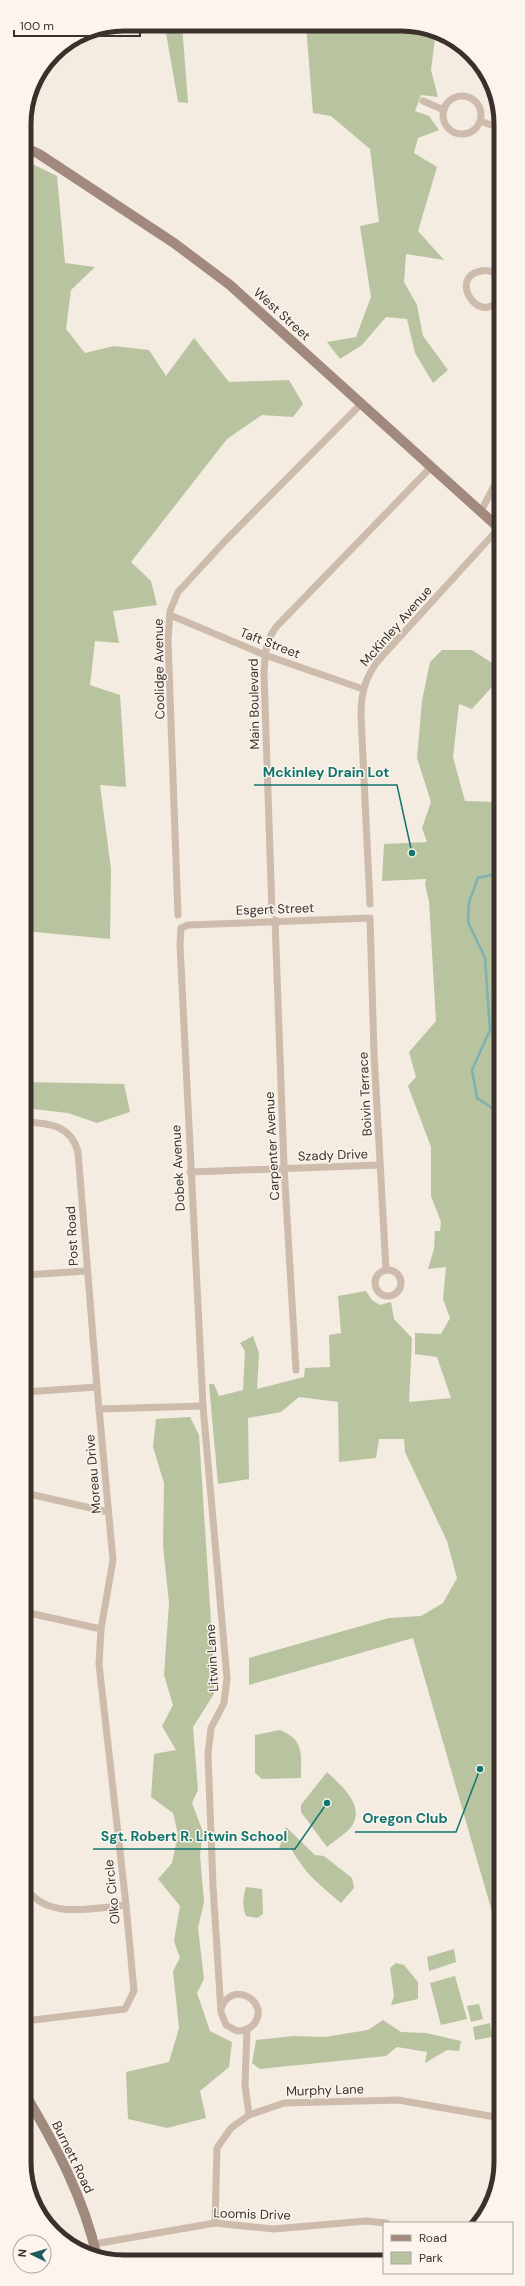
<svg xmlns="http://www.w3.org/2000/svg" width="525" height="2286" font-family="'DM Sans',sans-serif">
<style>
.green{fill:#b8c4a0}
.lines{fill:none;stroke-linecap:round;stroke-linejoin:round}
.stream{stroke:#7fb0b2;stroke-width:2.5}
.minor{stroke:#cdbbac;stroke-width:7}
.secondary{stroke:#a18a7d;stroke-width:10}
.labels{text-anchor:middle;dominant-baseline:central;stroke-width:3;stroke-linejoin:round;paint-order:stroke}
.street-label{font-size:13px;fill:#3b302b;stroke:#fbf5ee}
.rim{fill:none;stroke:#3b302b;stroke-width:5}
.leader{fill:none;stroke:#0f766e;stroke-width:1.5}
.callout-dot{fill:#0f766e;stroke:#fbf5ee;stroke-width:1.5}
.callout-label{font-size:14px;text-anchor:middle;font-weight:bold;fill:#0f766e;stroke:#fbf5ee;stroke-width:3;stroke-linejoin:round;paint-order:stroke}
</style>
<rect width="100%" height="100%" fill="#f4ebe1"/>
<g class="green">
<polygon points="124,24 182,24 188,103 178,102 165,27 145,31 107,30 92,39 92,30"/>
<polygon points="306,25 421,26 454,40 435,38 431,70 438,97 421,95 415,111 429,116 439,130 418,138 414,153 437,167 418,231 444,260 406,254 404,282 417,305 423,336 448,370 433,383 415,353 407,319 386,317 362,345 340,359 327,342 356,337 371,297 360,226 379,222 370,149 331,116 313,113"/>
<polygon points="24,160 57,176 65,263 95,267 71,290 66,329 85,353 114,346 149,350 166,376 194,338 229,382 289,380 303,404 293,417 262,415 227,439 131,562 151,581 157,605 113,611 119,643 95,641 90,685 120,695 126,787 100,785 111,869 110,939 24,931"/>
<polygon points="442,650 472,650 500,668 500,678 472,709 459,704 453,757 465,801 496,802 500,794 501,1943 413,1638 249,1685 249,1658 389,1618 421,1616 443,1603 457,1578 447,1541 405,1452 404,1439 379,1439 376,1458 339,1462 338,1402 299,1397 281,1412 248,1418 249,1479 218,1484 209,1384 214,1384 219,1396 243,1390 245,1351 240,1343 253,1336 259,1353 257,1389 304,1377 305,1368 330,1367 329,1335 341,1333 338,1296 366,1291 372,1300 380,1305 391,1302 394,1319 412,1338 409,1402 451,1398 437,1357 415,1354 415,1333 441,1334 450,1318 443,1299 446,1267 428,1269 434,1249 435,1231 440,1231 441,1222 431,1196 431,1147 408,1086 416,1077 409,1052 436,1021 429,901 425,885 426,879 382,881 384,844 427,842 422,828 431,802 417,758 422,701 430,662"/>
<polygon points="24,1082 124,1084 130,1112 97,1123 68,1113 25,1108"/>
<polygon points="190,1417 199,1435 214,1669 214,1694 193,1727 198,1790 192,1803 203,1832 200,1855 204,1902 198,1928 204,1979 197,1993 210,2031 232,2042 229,2067 200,2091 206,2118 167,2128 128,2119 126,2072 169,2062 179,2028 173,1971 180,1958 174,1941 180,1906 158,1879 172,1863 178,1834 173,1813 151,1797 154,1754 176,1750 162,1726 173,1705 164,1675 169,1603 163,1546 164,1483 153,1447 156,1419"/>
<path d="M280,1730C305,1740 301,1755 301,1778L262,1779L255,1773V1735Z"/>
<path d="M327,1772C340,1785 364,1803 353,1824C349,1832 334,1841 327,1847L301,1812V1805Z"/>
<path d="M286,1827L315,1855L324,1856L352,1878L354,1888L341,1903C320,1885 304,1873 291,1848L279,1849Z"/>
<path d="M246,1887L262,1889L263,1914L257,1918L246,1916C242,1907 243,1896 246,1887Z"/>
<polygon points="454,1949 456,1962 429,1971 427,1957"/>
<polygon points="396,1963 404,1965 418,1982 418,1999 391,2005 394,1996 390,1968"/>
<polygon points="455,1976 467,2019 441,2025 430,1983"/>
<polygon points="479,2004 483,2019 471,2022 467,2006"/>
<polygon points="383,2020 401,2032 426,2033 461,2041 459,2051 447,2050 425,2063 427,2052 397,2047 386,2056 260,2069 252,2063 256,2040 293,2036 325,2037 368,2030"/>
<polygon points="490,2023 492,2037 475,2040 473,2027"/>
</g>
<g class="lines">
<polyline class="stream" points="500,873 478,878 469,902 468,922 485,958 490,1030 472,1070 477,1098 500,1113"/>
<g class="minor">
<circle cx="462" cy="115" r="19"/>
<polyline points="423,101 444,110"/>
<polyline points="480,121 500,128"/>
<path d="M500,279C496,273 489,269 481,271C447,277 480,328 500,298"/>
<polyline points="481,511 500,475"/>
<polyline points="170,615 265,655 363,689"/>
<path d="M370,904L361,716C361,695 364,680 377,662L499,528"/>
<path d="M272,912L264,674C265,656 265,640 277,626L432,466"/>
<polyline points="178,915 168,640 170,611 178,592 226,540 362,403"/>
<polyline points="275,920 284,1166 296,1370"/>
<path d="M25,1122C49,1123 71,1125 78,1152L97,1387"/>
<polyline points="190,1172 380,1165"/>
<circle cx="388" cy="1283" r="13"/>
<polyline points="25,1275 86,1271"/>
<polyline points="25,1392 97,1387 113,1560 101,1629"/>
<polyline points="203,1406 180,945 181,928 188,925 370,918 374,1053 386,1270"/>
<path d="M99,1409L203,1406L227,1678L224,1703L211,1728L208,1754L213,1886L221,2012L226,2025L237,2031C244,2031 250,2029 254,2024C271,2002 231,1978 221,2009"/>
<polyline points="25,1493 108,1512"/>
<polyline points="25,1612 101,1629 99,1664 126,1905 134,1991 125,2009 25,2021"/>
<path d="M25,1885C43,1921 94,1908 126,1905"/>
<polyline points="247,2029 245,2085 249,2115"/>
<polyline points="215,2223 217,2148 231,2128 249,2115 284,2103 398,2100 501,2118"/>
<polyline points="94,2244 215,2223 274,2229 366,2221 386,2223"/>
</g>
<g class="secondary">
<polyline points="24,147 39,154 174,243 230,285 500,529"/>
<path d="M25,2094C56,2146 84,2198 97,2257"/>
</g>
</g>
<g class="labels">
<g class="street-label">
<text transform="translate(282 314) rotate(42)">West Street</text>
<text transform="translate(396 626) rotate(-49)">McKinley Avenue</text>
<text transform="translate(270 643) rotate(21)">Taft Street</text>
<text transform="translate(159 669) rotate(-91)">Coolidge Avenue</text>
<text transform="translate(254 704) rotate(-91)">Main Boulevard</text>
<text transform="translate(275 909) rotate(-2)">Esgert Street</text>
<text transform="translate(365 1094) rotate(-93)">Boivin Terrace</text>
<text transform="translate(272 1146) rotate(-93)">Carpenter Avenue</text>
<text transform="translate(333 1155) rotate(-2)">Szady Drive</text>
<text transform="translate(178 1168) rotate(-93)">Dobek Avenue</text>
<text transform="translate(72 1236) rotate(-93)">Post Road</text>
<text transform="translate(93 1474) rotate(-95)">Moreau Drive</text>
<text transform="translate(212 1658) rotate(-93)">Litwin Lane</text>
<text transform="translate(112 1892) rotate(-96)">Olko Circle</text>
<text transform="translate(325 2090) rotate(-2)">Murphy Lane</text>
<text transform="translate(73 2157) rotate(64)">Burnett Road</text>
<text transform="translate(252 2214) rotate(2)">Loomis Drive</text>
</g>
</g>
<path d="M0 0H525V2286H0ZM124 31H401A93 93 0 0 1 494 124V2162A93 93 0 0 1 401 2255H124A93 93 0 0 1 31 2162V124A93 93 0 0 1 124 31Z" fill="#fbf5ee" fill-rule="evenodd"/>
<path class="rim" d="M124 31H401A93 93 0 0 1 494 124V2162A93 93 0 0 1 401 2255H124A93 93 0 0 1 31 2162V124A93 93 0 0 1 124 31Z"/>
<path class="leader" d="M412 853L397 785H254M480 1769L456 1832H355M327 1803L295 1849H93"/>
<g class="callout-dot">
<circle cx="412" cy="853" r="4"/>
<circle cx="480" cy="1769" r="4"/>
<circle cx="327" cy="1803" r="4"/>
</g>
<g class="callout-label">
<text x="326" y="777">Mckinley Drain Lot</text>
<text x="405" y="1823">Oregon Club</text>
<text x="194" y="1841">Sgt. Robert R. Litwin School</text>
</g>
<rect x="383" y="2222" width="130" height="52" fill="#fbf5ee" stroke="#aea6a0"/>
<rect x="391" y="2235" width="20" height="6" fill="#a18a7d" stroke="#aea6a0"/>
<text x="419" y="2242" font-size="12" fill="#3b302b">Road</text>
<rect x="391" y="2252" width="20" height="12" fill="#b8c4a0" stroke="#aea6a0"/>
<text x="419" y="2262" font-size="12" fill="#3b302b">Park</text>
<g transform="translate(32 2254) rotate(275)"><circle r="19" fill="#fbf5ee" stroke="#aea6a0"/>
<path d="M0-3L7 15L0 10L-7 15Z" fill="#1f5a5e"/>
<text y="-6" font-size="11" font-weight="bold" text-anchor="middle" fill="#3b302b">N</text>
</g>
<path d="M14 30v6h126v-6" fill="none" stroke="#3b302b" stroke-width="2"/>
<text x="20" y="30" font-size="12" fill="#3b302b" stroke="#fbf5ee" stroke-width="3" paint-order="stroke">100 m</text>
</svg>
